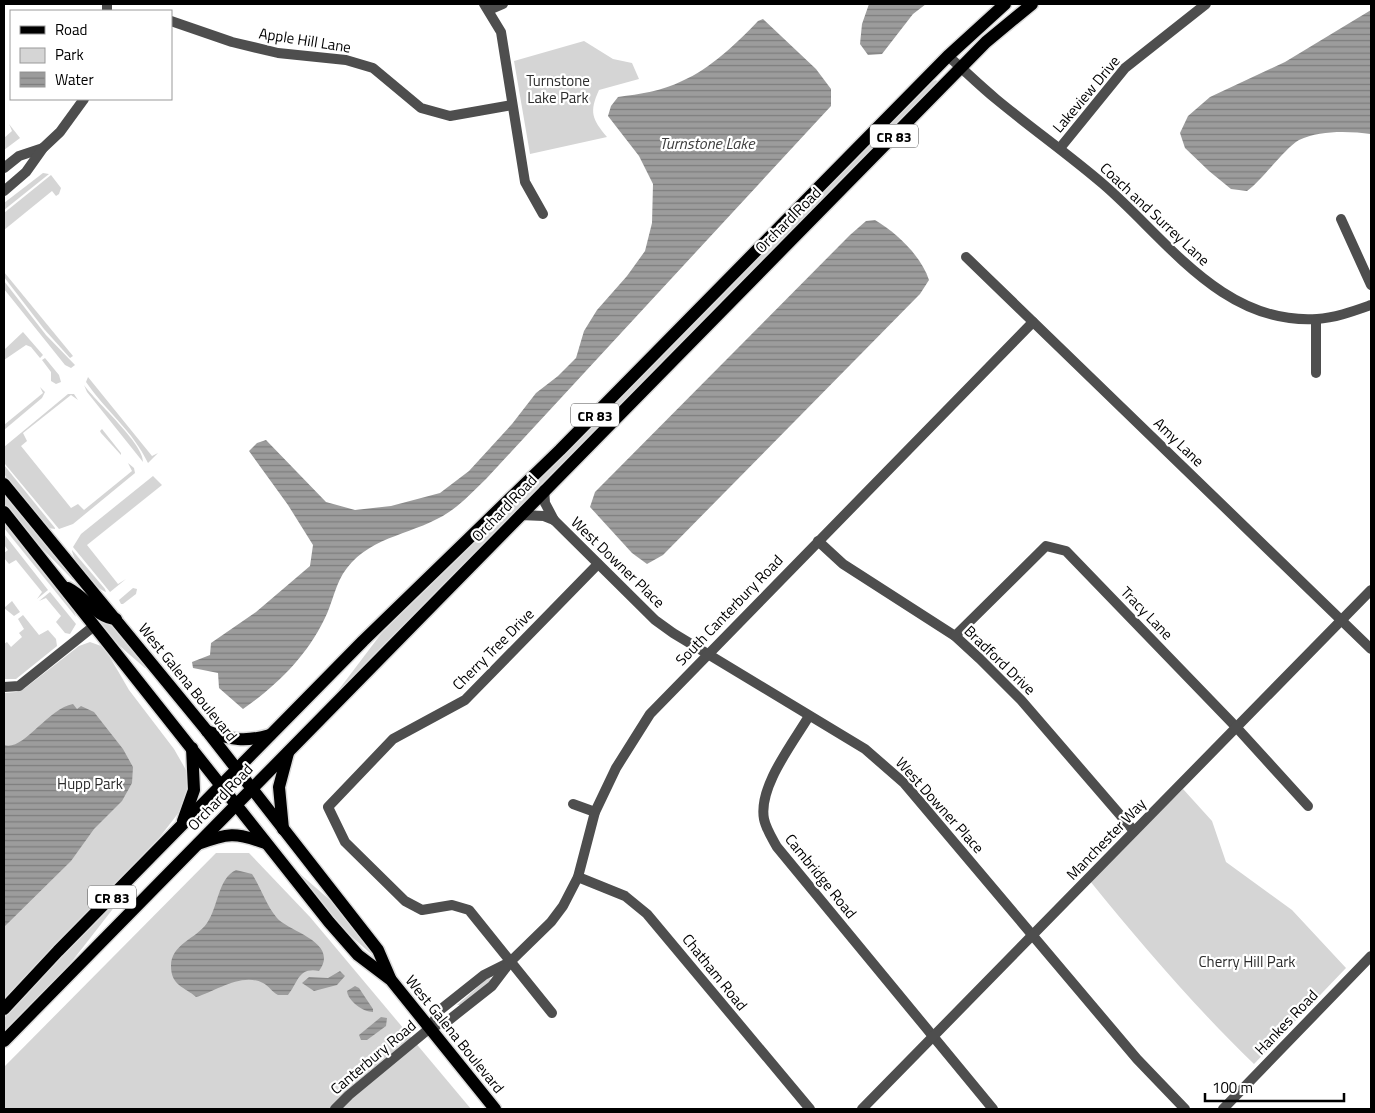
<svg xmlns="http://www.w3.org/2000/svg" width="1375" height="1113" font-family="'Titillium Web',sans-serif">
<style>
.green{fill:#d5d5d5}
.water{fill:url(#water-rules)}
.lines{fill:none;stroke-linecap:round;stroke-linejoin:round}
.primary-casing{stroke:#dbdbdb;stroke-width:15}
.minor{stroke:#4e4e4e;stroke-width:10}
.primary{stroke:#000;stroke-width:12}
.labels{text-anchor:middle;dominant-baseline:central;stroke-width:4.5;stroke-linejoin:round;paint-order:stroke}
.shield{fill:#fff;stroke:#4c4c4c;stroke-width:1}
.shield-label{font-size:14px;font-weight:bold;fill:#000}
.street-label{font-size:15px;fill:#000;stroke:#fff}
.park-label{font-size:15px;fill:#2c2c2c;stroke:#fff}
.water-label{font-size:16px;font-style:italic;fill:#3d3d3d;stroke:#fff}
</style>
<defs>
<pattern id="water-rules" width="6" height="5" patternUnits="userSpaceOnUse" patternTransform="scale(1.25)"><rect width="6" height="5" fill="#9c9c9c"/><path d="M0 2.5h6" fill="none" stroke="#7d7d7d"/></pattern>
</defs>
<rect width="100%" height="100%" fill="#fff"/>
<g class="green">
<path d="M584,41L613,59L632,63L639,79L599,90C589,112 592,119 607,137L530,154L514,61Z"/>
<polygon points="936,80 938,82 334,696 390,622 928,84"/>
<polygon points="9,124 20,138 4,150 4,138 12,131"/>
<polygon points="43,173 49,174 4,210 4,203"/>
<polygon points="51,175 61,188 59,194 56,196 52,191 4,230 4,213"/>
<polygon points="4,272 73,356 70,358 44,329 4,277"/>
<polygon points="4,281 46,335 75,365 71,368 65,365 4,289"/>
<polygon points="23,332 43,355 40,358 31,347 26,345 4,360 4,350"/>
<polygon points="45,358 59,375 61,382 56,384 51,381 51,372 42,360"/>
<path d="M88,377L152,456L158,453L148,463C133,431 106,411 86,382Z"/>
<path d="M84,385C96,402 144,444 143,462L87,392Z"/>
<polygon points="40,387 45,392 42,398 4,430 4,425 43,393"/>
<polygon points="68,394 74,394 78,400 71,395 23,433 27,441 21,446 71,508 78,504 84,510 132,471 128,463 134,468 135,473 73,524 59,529 5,464 4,447"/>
<polygon points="102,429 121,453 121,455 101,433 100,431"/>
<polygon points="4,465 55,528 55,529 48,528 4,474"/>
<polygon points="153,476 162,485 87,545 118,584 126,579 110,592 73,547 81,534"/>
<polygon points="4,490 75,579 73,580 28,534 4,504"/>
<polygon points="4,521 73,609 76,617 4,528"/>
<polygon points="4,534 48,590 37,599 42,592 16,560 9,564 4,558 4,553 8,550 4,545"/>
<path d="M72,550L105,589L106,592C97,590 72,560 72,550Z"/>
<polygon points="133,588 137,589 136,594 123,604 121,604 119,600"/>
<polygon points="50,592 76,624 70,634 65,633 56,622 61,616 46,598 39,601"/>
<polygon points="12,601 20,612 14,616 4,608"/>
<polygon points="23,615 39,635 48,630 56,639 57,646 16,679 4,679 4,644 7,642 11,647 22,637 19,633 24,629 18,619"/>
<polygon points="98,621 114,625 147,667 145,668 114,641"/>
<polygon points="90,642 104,647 129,690 174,749 186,770 189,788 183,807 159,838 4,999 4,693 16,692 25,688 79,646"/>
<path d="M1183,789L1212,821L1226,862L1292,910L1346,968L1254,1064C1195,1007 1142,945 1090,881Z"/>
<polygon points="216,853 249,853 310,917 471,1109 4,1109 4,1067"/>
<polygon points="300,874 346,914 377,959 336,923 298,875"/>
<polygon points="124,890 126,892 66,969 4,1032 4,1018"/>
<polygon points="489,977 491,980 489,983 461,1005 457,1005"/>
</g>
<g class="water">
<polygon points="869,4 926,4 913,14 882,54 868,55 860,44 862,24"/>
<path d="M1371,10V134C1349,131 1320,130 1299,140C1285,148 1263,179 1247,191L1231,189L1209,171L1185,148L1180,133L1188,116L1210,97L1285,62Z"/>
<path d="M763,19L816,69L831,89V106L486,479C474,490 463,503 449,512C417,534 372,535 347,568C335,583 333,603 324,620C306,657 276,686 243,709L219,688L218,673L193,668L192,662L210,655L211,643L256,612L310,566L313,545L288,505L249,451L257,443L266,440L326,502L355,510L391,506L440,493L469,471L512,424L536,393L558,376L576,358L584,331L597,310L627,276L645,251L652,223L653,184L639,156L608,116L611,106L618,97C640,94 662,91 682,81C710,69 737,43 758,21Z"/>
<path d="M875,220C897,233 921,256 929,280L920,294L663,555L647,564L632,553L590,507L595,492L850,235L866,221Z"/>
<path d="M73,704L77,709L81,706L94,712L123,749L133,767L132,783L122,801L94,829L71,861L4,927V745C23,752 47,709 73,704Z"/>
<path d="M236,870L252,874C261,888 266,905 277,918C289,932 340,942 319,971C298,967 298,983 288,995H278C272,992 269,986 263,983C242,972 216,991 196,997C185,987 171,986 171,966C171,944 196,939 207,923C218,908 218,878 236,870Z"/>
<polygon points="340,971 345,976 337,985 314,991 302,983 309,977 328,978"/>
<path d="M355,986L359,988L373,1009V1012C363,1012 348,1001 347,991Z"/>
<polygon points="381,1017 387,1018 386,1026 367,1040 361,1040 359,1035"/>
</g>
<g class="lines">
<g class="primary-casing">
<g id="primary">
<polyline points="4,484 207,731 378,950 390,978"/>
<polyline points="4,512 329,922 358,955 391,980 495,1109"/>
<path d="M68,588C86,597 95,617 116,619"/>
<path d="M207,731C230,740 246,742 270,735"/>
<polyline points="183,821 194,790 192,748"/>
<polyline points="283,829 279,787 288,753"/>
<path d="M198,844C227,833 236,832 265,843"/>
<polyline points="4,1009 58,951 363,641 560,450 948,56 1005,4"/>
<polyline points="4,1041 986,42 1032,4"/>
</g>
</g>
<g class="minor">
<polyline points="107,4 107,11"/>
<polyline points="484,4 501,32 525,182 543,214"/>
<polyline points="489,10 503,4"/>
<polyline points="171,21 232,42 278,53 346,60 373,68 421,108 450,116 512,105"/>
<path d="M948,56C964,70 979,85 996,99C1031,128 1068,154 1103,184C1166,238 1222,325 1317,319C1335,318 1354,311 1371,305"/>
<polyline points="1060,148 1125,68 1206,4"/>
<polyline points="4,168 19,156 43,148"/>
<polyline points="4,191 26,172 43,148 60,132 84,99"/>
<polyline points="1341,219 1371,285"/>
<polyline points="966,257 1371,649"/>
<polyline points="1316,373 1316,320"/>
<polyline points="544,490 545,503 554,520 655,620 673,633 865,749 904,783 1137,1059 1185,1109"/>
<polyline points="520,515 544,516 554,520"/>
<polyline points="818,541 843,564 955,636 980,659 1021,700 1134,831"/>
<polyline points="955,636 1046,546 1066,551 1237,728 1308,806"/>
<polyline points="4,687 19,686 94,626"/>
<path d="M809,716C793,743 758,787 764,819C766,829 772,838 777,847L993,1109"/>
<polyline points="573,804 595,812"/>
<polyline points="578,877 625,896 647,914 810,1109"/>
<polyline points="552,1013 469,910 452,905 422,910 405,901 345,842 328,807 393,739 465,700 598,564"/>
<polyline points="430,1028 440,1010 484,975 508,963"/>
<polyline points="335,1109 349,1095 430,1028 449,1020 492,986 511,961 551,922 563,906 578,877 595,812 616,768 650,714 1033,322"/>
<polyline points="862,1109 1371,590"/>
<polyline points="1223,1109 1371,956"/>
</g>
<use href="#primary" class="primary"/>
</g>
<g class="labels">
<g class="shield">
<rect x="870" y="124.5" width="48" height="23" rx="4"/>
<rect x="571" y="403.5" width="48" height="23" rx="4"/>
<rect x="88" y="885.5" width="48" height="23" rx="4"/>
</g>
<g class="shield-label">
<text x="894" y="136">CR 83</text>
<text x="595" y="415">CR 83</text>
<text x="112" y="897">CR 83</text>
</g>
<g class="street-label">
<text transform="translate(305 40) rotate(9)">Apple Hill Lane</text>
<text transform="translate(1086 94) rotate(-50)">Lakeview Drive</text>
<text transform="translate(1155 214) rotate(43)">Coach and Surrey Lane</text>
<text transform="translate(788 220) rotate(-45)">Orchard Road</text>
<text transform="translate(1179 442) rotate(44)">Amy Lane</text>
<text transform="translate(504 508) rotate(-46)">Orchard Road</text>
<text transform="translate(618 562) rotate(44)">West Downer Place</text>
<text transform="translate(729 610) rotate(-46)">South Canterbury Road</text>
<text transform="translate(1147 613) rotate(46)">Tracy Lane</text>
<text transform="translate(493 649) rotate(-45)">Cherry Tree Drive</text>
<text transform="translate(1000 660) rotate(44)">Bradford Drive</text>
<text transform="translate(188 682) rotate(51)">West Galena Boulevard</text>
<text transform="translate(220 797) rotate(-46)">Orchard Road</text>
<text transform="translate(940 805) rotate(48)">West Downer Place</text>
<text transform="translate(1106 839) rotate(-46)">Manchester Way</text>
<text transform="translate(821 876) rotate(51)">Cambridge Road</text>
<text transform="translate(715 972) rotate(51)">Chatham Road</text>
<text transform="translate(1286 1022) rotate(-46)">Hankes Road</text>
<text transform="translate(455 1034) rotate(51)">West Galena Boulevard</text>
<text transform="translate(373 1057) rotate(-40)">Canterbury Road</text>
</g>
<g class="park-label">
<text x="558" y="80">Turnstone<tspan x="558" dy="17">Lake Park</tspan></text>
<text x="90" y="783">Hupp Park</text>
<text x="1247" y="961">Cherry Hill Park</text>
</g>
<g class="water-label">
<text x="707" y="143">Turnstone Lake</text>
</g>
</g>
<rect width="1375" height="1113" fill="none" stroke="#000000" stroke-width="10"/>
<rect x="10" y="10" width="162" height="90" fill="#ffffff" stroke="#999999"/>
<rect x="20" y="26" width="25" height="8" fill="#000000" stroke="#999999"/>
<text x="55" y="35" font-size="15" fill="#000000">Road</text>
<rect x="20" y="48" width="25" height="15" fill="#d5d5d5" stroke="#999999"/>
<text x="55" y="60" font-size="15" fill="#000000">Park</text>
<rect x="20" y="72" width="25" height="15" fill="url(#water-rules)" stroke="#999999"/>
<text x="55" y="85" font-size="15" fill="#000000">Water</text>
<path d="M1205 1093v8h139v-8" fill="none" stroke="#000000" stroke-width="2.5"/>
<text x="1212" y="1093" font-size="15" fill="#000000" stroke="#ffffff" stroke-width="4" paint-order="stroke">100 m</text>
</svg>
